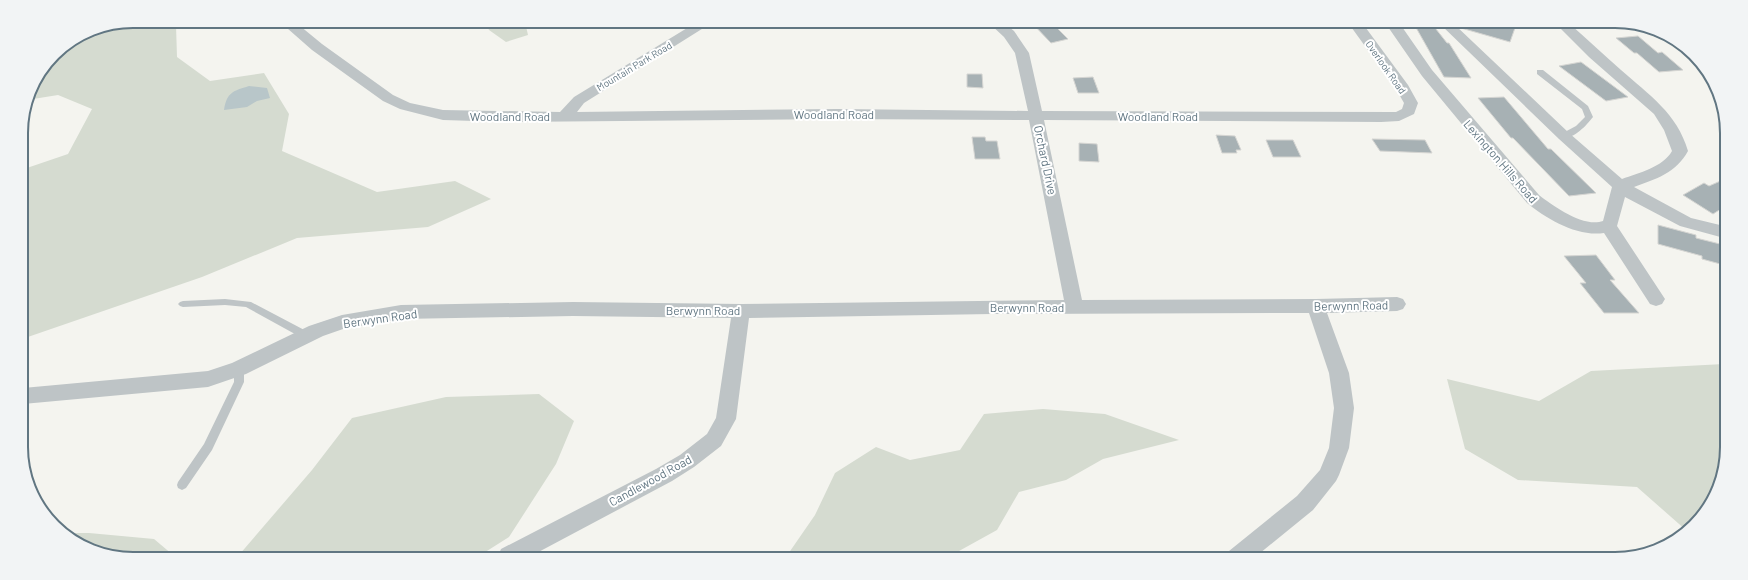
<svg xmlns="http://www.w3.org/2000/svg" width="1748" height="580" font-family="Barlow,sans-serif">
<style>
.green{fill:#d5dbd0}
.water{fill:#b8c6c9}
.building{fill:#a7b1b4;stroke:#d5d5d2}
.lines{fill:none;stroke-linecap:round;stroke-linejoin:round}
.service{fill:#bec4c6;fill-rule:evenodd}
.minor{fill:#bec4c6;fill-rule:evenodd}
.labels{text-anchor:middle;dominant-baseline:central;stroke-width:4;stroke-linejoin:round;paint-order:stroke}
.far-street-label{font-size:10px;fill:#617682;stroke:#fff}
.street-label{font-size:12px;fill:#617682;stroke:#fff}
.rim{fill:none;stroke:#617682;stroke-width:2}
</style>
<rect width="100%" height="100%" fill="#f4f4ef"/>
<g class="green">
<polygon points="133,21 178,21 176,25 177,57 210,81 264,73 289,114 282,151 377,192 455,181 491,199 428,227 297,238 202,277 22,339 21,170 68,154 92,109 58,95 27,100 30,90 54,54 90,29"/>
<polygon points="485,22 525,22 528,35 506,42 489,30"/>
<polygon points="1724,364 1723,476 1708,509 1687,531 1637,487 1518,480 1465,449 1447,379 1539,401 1591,371"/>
<polygon points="539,394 574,421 556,464 509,537 479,556 239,555 312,470 352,418 446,397"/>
<polygon points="1043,409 1105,414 1179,440 1103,459 1066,480 1019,492 997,530 950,556 786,557 815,515 835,473 876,447 910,460 960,450 984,414"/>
<polygon points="68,533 89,533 154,539 173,555 104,555"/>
</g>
<path class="water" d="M249,86L267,88L270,98L257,101L247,107L224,110C227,92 233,91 249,86Z"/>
<g class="building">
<polygon points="1032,23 1052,23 1068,39 1051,43"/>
<polygon points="1414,24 1432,24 1447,43 1449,43 1471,78 1444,77"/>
<polygon points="1462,24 1516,25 1510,42 1461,28"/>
<polygon points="1638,36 1658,53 1662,52 1683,70 1659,72 1637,53 1634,53 1616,38"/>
<polygon points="1581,62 1628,97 1606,101 1559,66"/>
<polygon points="967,74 982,74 983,88 967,87"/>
<polygon points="1093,77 1099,93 1078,93 1073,78"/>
<polygon points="1504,97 1548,149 1551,149 1596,193 1569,196 1513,138 1511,138 1478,98"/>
<polygon points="1216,135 1235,136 1241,150 1236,150 1237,153 1222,153"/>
<polygon points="972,137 985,137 986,141 997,141 1000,159 975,159"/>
<polygon points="1372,139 1425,140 1432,153 1380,151"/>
<polygon points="1266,140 1293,140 1301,157 1273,157"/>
<polygon points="1079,143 1097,144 1099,162 1079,161"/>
<polygon points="1725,179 1724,207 1713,214 1683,195 1704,183 1709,186"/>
<polygon points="1658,225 1696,235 1696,238 1724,245 1724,265 1702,259 1702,256 1658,244"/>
<polygon points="1596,255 1615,280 1610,280 1639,313 1604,313 1580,283 1586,283 1564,256"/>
</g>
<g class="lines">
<g class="service">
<path d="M1537,70H1543L1588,106L1593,117C1586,126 1573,140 1561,138V134L1576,126L1585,117L1582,109L1537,74Z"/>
<polygon points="225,299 251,302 310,333 312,336 310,339 304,339 246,307 225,305 183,307 180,306 178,304 180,302 183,301"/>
<polygon points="239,365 242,366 244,369 244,382 212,450 186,488 182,490 178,488 177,485 178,482 204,444 234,382 234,369 236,366"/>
</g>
<g class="minor">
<polygon points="279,21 294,21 322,44 393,95 410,103 443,110 560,112 574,97 697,22 713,22 584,103 577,112 837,109 1028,111 1015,53 1004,37 989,23 1004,23 1014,31 1029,53 1042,111 1396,112 1402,109 1404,103 1396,89 1349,24 1363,24 1408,85 1418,103 1414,114 1399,121 1381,122 1044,120 1082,300 1316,299 1397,297 1403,299 1406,304 1403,309 1397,311 1327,313 1349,373 1354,408 1349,448 1339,475 1336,481 1313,510 1254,558 1226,558 1229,551 1297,496 1320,470 1329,448 1334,408 1329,373 1309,313 992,314 749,318 736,419 721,446 694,467 672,481 531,556 498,556 501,549 656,469 680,455 707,434 716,418 731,318 573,316 401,319 343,329 323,336 246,374 208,387 23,404 23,388 208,371 232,363 309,326 342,315 401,305 573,302 741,304 1064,300 1029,120 837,119 507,122 443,120 400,109 383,101 312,50"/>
<path d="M1386,24H1400L1432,70L1539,195C1553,206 1584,228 1603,221L1612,187L1559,139L1440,24H1454L1569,133L1622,179C1639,173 1663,167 1672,151L1664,130L1654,114L1589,57L1557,25H1571C1588,40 1604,55 1621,70C1649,95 1677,113 1688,151C1676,173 1656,179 1634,187L1691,218L1724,226V238L1680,226L1625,197L1617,226L1665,299L1662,304L1656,306L1650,304L1604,233C1577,237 1547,219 1527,203L1422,76Z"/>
</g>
</g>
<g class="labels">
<g class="far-street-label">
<text transform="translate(634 66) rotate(-31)">Mountain Park Road</text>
<text transform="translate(1386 67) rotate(55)">Overlook Road</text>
</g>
<g class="street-label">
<text x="834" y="114">Woodland Road</text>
<text x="510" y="116">Woodland Road</text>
<text x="1158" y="116">Woodland Road</text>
<text transform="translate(1046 160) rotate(78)">Orchard Drive</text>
<text transform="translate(1501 161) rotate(49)">Lexington Hills Road</text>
<text transform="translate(1351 305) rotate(-1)">Berwynn Road</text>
<text x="1027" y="307">Berwynn Road</text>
<text x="703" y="310">Berwynn Road</text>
<text transform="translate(380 318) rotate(-8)">Berwynn Road</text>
<text transform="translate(650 480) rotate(-29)">Candlewood Road</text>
</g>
</g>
<path d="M0 0H1748V580H0ZM133 28H1615A105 105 0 0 1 1720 133V447A105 105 0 0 1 1615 552H133A105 105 0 0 1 28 447V133A105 105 0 0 1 133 28Z" fill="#f2f4f5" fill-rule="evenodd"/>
<path class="rim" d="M133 28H1615A105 105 0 0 1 1720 133V447A105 105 0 0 1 1615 552H133A105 105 0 0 1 28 447V133A105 105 0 0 1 133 28Z"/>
</svg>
